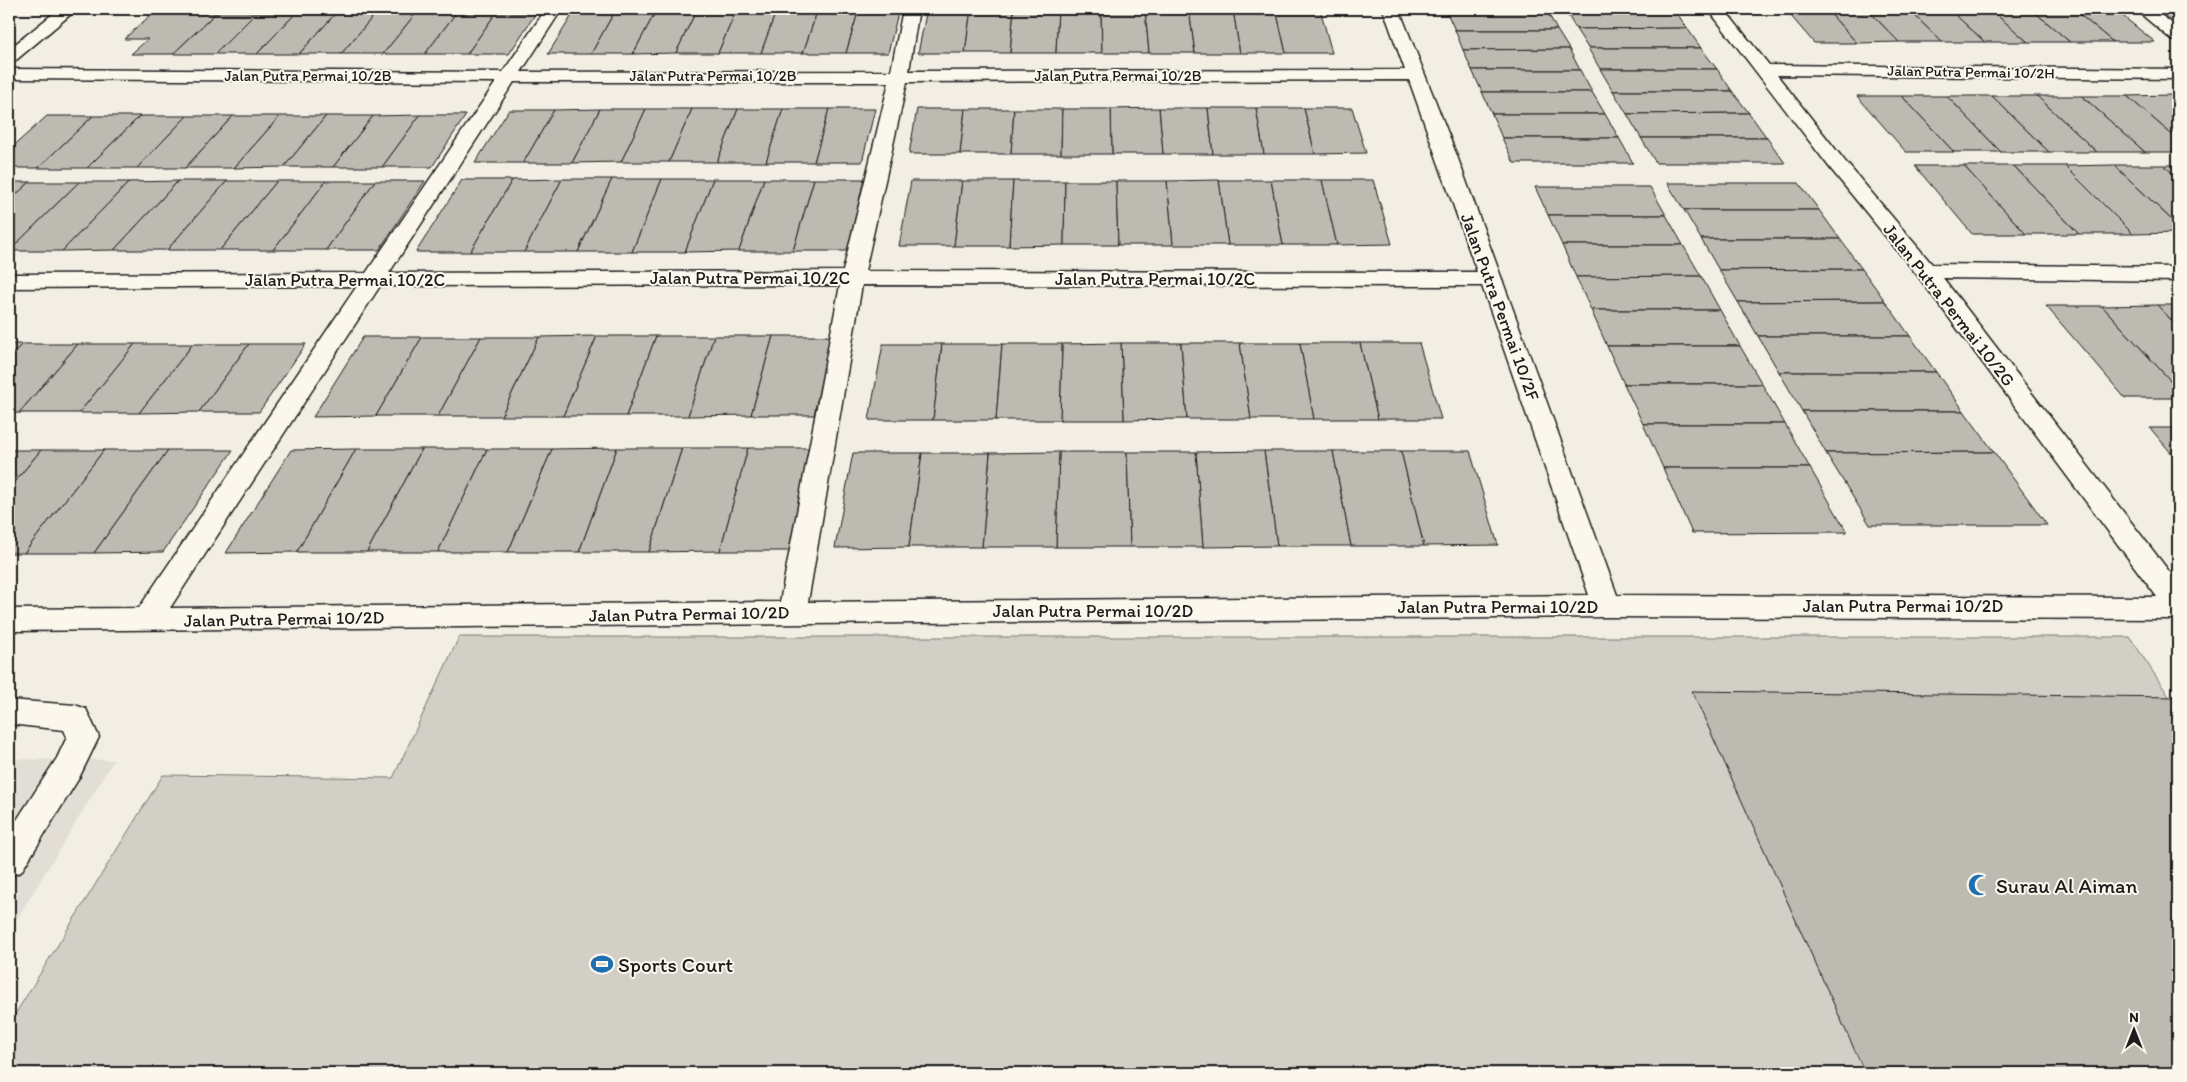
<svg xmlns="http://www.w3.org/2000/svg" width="2187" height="1082" font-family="Itim,sans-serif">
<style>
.built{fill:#e2ded5}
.green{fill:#d2cfc6;stroke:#777671}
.building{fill:#bdbab1;stroke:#1c1c1c}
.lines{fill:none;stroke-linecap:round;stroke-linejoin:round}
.minor-casing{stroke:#1c1c1c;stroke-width:3}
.minor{fill:#fbf7ec;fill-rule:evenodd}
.labels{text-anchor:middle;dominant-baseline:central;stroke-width:4;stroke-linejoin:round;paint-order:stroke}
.far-street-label{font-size:15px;fill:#1c1c1c;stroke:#fbf7ec}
.street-label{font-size:18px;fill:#1c1c1c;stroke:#fbf7ec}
.near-poi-label{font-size:21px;fill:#1c1c1c;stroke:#fbf7ec;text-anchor:start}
</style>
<rect width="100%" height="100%" fill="#f2eee4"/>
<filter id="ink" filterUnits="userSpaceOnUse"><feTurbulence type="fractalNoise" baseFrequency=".02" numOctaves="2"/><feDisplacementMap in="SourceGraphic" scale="10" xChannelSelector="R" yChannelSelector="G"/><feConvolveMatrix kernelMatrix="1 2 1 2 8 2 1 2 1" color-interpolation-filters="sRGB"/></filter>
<g filter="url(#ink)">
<polygon class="built" points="9,759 114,760 9,932"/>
<polygon class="green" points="459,637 2130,637 2178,710 2178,1073 9,1073 9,1024 163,775 393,778"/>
<g class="building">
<polygon points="576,9 616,9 591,54 548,54"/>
<polygon points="616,9 657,9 633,54 591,54"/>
<polygon points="657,9 697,9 676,53 633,54"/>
<polygon points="697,9 737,9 718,53 676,53"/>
<polygon points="737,9 777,9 761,53 718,53"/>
<polygon points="777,9 818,9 803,53 761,53"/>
<polygon points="818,9 859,9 846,53 803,53"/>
<polygon points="859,9 899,9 888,53 846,53"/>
<polygon points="927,9 971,9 965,53 918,53"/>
<polygon points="971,9 1014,9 1010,53 965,53"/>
<polygon points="1014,9 1058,9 1056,53 1010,53"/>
<polygon points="1058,9 1101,9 1102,53 1056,53"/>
<polygon points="1101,9 1145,9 1149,53 1102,53"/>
<polygon points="1145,9 1189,9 1195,53 1149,53"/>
<polygon points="1189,9 1233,9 1240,53 1195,53"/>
<polygon points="1233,9 1276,9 1286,53 1240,53"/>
<polygon points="1276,9 1320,9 1332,53 1286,53"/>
<polygon points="1445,9 1546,9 1547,11 1446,11"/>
<polygon points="1565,9 1674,9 1565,10"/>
<polygon points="1674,9 1687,28 1576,29 1565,10"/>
<polygon points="1785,9 1826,9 1857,43 1814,43"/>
<polygon points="1826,9 1867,9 1899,42 1857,43"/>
<polygon points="1867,9 1908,9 1942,42 1899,42"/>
<polygon points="1908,9 1949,9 1985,42 1942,42"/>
<polygon points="1949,9 1990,9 2028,42 1985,42"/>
<polygon points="1990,9 2031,9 2070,42 2028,42"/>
<polygon points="2031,9 2073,9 2113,42 2070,42"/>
<polygon points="2073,9 2114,9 2155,42 2113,42"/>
<polygon points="2145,9 2178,9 2178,34"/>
<polygon points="1446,11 1547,11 1557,30 1455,30"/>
<polygon points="153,13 216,13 173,54 131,54 148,39 124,39"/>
<polygon points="216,13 256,13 215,54 173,54"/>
<polygon points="256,13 296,13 257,54 215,54"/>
<polygon points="296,13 336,13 299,54 257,54"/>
<polygon points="336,13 376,13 341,54 299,54"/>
<polygon points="376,13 416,13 383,54 341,54"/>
<polygon points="416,13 456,13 425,54 383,54"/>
<polygon points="456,13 496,13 467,54 425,54"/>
<polygon points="496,13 536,13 509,54 467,54"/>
<polygon points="1687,28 1701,48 1588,48 1576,29"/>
<polygon points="1455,30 1557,30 1569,49 1463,50"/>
<polygon points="1588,48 1701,48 1717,69 1600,69"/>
<polygon points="1569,49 1580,70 1472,70 1463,50"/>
<polygon points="1600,69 1717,69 1732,91 1613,91"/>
<polygon points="1472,70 1580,70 1592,92 1482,92"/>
<polygon points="1613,91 1732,91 1749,113 1627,114"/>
<polygon points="1482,92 1592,92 1605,114 1492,114"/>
<polygon points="2171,95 2178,101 2178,140 2127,96"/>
<polygon points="1857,96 1902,96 1954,152 1906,152"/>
<polygon points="1902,96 1947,96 2001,152 1954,152"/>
<polygon points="1947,96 1992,96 2049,152 2001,152"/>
<polygon points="1992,96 2037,96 2097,152 2049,152"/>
<polygon points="2037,96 2082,96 2145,152 2097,152"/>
<polygon points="2082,96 2127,96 2178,140 2178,152 2145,152"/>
<polygon points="1159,108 1208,108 1213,154 1163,154"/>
<polygon points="1159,108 1163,154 1112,154 1111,109"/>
<polygon points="1208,108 1256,108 1264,154 1213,154"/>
<polygon points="1256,108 1304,108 1315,154 1264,154"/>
<polygon points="1304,108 1352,108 1366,153 1315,154"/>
<polygon points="600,109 572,163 523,163 554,110"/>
<polygon points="600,109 646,109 621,162 572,163"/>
<polygon points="646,109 692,109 669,162 621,162"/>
<polygon points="692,109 738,109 717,162 669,162"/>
<polygon points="738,109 783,109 766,162 717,162"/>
<polygon points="783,109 829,109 814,162 766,162"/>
<polygon points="829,109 875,109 862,162 814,162"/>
<polygon points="917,109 965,109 960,154 909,154"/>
<polygon points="965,109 1014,109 1011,154 960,154"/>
<polygon points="1014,109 1062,109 1061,154 1011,154"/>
<polygon points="1062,109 1111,109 1112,154 1061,154"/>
<polygon points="509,110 554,110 523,163 475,163"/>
<polygon points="1749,113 1767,138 1641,138 1627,114"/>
<polygon points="1492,114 1605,114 1619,138 1502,138"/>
<polygon points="420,115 466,115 432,167 382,167"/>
<polygon points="420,115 382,167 333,167 373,116"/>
<polygon points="47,116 93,116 38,168 9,168 9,150"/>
<polygon points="93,116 140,116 87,168 38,168"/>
<polygon points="140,116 187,116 137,168 87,168"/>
<polygon points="187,116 233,116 185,168 137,168"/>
<polygon points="233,116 280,116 234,168 185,168"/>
<polygon points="280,116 326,116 284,167 234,168"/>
<polygon points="326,116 373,116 333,167 284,167"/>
<polygon points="1502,138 1619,138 1633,163 1514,163"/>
<polygon points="1641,138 1767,138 1785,163 1656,163"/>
<polygon points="2114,165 2164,165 2178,179 2178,226"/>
<polygon points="2114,165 2178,226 2178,233 2133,234 2065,166"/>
<polygon points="2164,165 2178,165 2178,179"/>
<polygon points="1915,166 1964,166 2026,234 1972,234"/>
<polygon points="1964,166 2014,166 2079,234 2026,234"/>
<polygon points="2014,166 2065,166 2133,234 2079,234"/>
<polygon points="562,179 612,179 578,252 524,252"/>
<polygon points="562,179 524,252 470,252 512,180"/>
<polygon points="612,179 662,179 632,252 578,252"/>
<polygon points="662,179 713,179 685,252 632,252"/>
<polygon points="713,179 764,179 739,251 685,252"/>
<polygon points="764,179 814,179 793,251 739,251"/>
<polygon points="814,179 864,179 848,251 793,251"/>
<polygon points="462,180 512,180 470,252 416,252"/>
<polygon points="1219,180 1271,180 1283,245 1228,245"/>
<polygon points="1219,180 1228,245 1173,245 1167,181"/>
<polygon points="1271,180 1322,180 1337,245 1283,245"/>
<polygon points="1322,180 1373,180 1392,244 1337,245"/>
<polygon points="178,181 227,181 167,250 114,250"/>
<polygon points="178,181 114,250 62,251 129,182"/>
<polygon points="227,181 277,181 220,250 167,250"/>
<polygon points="277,181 326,181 273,250 220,250"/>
<polygon points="326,181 375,181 326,250 273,250"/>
<polygon points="375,181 425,181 379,250 326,250"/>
<polygon points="911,181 962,181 954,246 899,246"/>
<polygon points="962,181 1013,181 1009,246 954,246"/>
<polygon points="1013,181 1065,181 1064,245 1009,246"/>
<polygon points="1065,181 1116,181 1118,245 1064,245"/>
<polygon points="1116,181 1167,181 1173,245 1118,245"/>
<polygon points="9,182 30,182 9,201"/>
<polygon points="30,182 79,182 9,251 9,201"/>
<polygon points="79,182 129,182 62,251 9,251"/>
<polygon points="1667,183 1799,183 1819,210 1684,210"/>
<polygon points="1535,187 1650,187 1666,215 1548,215"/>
<polygon points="1684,210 1819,210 1840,239 1701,239"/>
<polygon points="1548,215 1666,215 1683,245 1562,245"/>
<polygon points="1701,239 1840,239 1862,269 1719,270"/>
<polygon points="1562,245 1683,245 1701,276 1576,277"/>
<polygon points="1862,269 1885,301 1738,302 1719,270"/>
<polygon points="1701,276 1720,310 1591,310 1576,277"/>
<polygon points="1885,301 1910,336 1758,336 1738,302"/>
<polygon points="2157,305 2178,305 2178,327"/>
<polygon points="2157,305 2178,327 2178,389 2102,306"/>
<polygon points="2046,306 2102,306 2178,389 2178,398 2125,398"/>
<polygon points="1591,310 1720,310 1740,346 1607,346"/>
<polygon points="597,336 563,416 501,416 539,337"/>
<polygon points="597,336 656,336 626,416 563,416"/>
<polygon points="656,336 714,336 688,416 626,416"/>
<polygon points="714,336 773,336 751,415 688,416"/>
<polygon points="773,336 831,336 814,415 751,415"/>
<polygon points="1758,336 1910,336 1936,372 1779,372"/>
<polygon points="363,337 422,337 376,416 313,417"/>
<polygon points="422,337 481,337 438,416 376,416"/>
<polygon points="481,337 539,337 501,416 438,416"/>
<polygon points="1121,343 1181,343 1187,419 1124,420"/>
<polygon points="1121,343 1124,420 1060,420 1062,344"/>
<polygon points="1181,343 1240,343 1251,419 1187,419"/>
<polygon points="1240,343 1300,343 1314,419 1251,419"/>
<polygon points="1300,343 1360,343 1378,419 1314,419"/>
<polygon points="1360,343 1419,343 1441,419 1378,419"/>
<polygon points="9,344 22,344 9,358"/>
<polygon points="22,344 78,344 19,413 9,413 9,358"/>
<polygon points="78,344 135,344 79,413 19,413"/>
<polygon points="135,344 193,344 139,413 79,413"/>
<polygon points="193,344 249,344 199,412 139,413"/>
<polygon points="249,344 306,344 259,412 199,412"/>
<polygon points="883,344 942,344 933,420 869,420"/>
<polygon points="942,344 1002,344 996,420 933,420"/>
<polygon points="1002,344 1062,344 1060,420 996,420"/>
<polygon points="1607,346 1740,346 1762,384 1624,384"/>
<polygon points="1779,372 1936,372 1964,411 1802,411"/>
<polygon points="1624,384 1762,384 1785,424 1643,424"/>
<polygon points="1802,411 1964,411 1994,452 1826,453"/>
<polygon points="1643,424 1785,424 1810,468 1663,468"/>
<polygon points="2150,428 2178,428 2178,461"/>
<polygon points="617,448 682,448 649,552 579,552"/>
<polygon points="617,448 579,552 508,552 552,449"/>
<polygon points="682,448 748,448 720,551 649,552"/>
<polygon points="748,448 813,448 791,551 720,551"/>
<polygon points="356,449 297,552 226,553 291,450"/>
<polygon points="356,449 422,449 367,552 297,552"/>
<polygon points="422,449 487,449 438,552 367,552"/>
<polygon points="487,449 552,449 508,552 438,552"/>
<polygon points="9,450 41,450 9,489"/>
<polygon points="41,450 104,450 24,553 9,553 9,489"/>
<polygon points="104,450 168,450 94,553 24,553"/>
<polygon points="168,450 233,450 163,552 94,553"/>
<polygon points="1264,451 1333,451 1351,546 1277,546"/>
<polygon points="1264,451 1277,546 1203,547 1196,452"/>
<polygon points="1333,451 1401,451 1424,546 1351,546"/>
<polygon points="1401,451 1470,451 1498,545 1424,546"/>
<polygon points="1059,452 1127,452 1130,547 1056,547"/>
<polygon points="1059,452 1056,547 982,547 990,453"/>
<polygon points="1127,452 1196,452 1203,547 1130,547"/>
<polygon points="1994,452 2047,525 1870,525 1826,453"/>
<polygon points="853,453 922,453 909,547 835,548"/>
<polygon points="922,453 990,453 982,547 909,547"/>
<polygon points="1663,468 1810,468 1847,532 1692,533"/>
<polygon points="1692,691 2178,697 2178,1073 1865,1073"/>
</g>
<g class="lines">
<g class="minor-casing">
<g id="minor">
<polygon points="59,9 77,9 15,61 9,62 9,49"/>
<path d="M546,9H562L521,72L891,71L903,9H919L909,71L1405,70L1383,9H1399L1457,156L1617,595L2157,597L1918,276L1830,168L1708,9H1724L1769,65L2178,69V79L1777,75L1844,160L1932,264L2178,267V281L1943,278L2178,583V619L1607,617L9,631V609L139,608L357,286L9,288V274L366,273L496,82L9,79V69L503,72ZM1409,80L1477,272L865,271L907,82ZM514,82H889L843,271L389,273ZM840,285L780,602L170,608L380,286ZM862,285L1482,286L1589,595L808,602Z"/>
<polygon points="2135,9 2153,9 2178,28 2178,41 2172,40"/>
<polygon points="9,700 75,705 86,709 99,737 79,778 21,872 9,876 9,832 57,758 67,737 64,730 9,724"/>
</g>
</g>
<use href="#minor" class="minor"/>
</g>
</g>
<defs>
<g id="mosque-bare" transform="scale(1.725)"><path d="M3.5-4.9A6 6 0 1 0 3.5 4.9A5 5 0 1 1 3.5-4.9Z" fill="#1f6fb2" stroke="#fbf7ec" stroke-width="2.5" paint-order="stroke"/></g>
<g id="stadium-bare" transform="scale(1.725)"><path d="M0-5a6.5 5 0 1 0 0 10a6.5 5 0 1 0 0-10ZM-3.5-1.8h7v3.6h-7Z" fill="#1f6fb2" stroke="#fbf7ec" stroke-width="2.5" paint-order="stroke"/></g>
</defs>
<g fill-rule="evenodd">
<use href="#mosque-bare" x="1979" y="885"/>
<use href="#stadium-bare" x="602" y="964"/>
</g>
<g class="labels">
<g class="far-street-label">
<text transform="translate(1971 72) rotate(1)">Jalan Putra Permai 10/2H</text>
<text x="308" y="76">Jalan Putra Permai 10/2B</text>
<text x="713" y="76">Jalan Putra Permai 10/2B</text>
<text x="1118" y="76">Jalan Putra Permai 10/2B</text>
</g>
<g class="street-label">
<text x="750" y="278">Jalan Putra Permai 10/2C</text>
<text x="1155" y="279">Jalan Putra Permai 10/2C</text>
<text x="345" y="280">Jalan Putra Permai 10/2C</text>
<text transform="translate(1949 305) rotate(52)">Jalan Putra Permai 10/2G</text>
<text transform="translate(1500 307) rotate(70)">Jalan Putra Permai 10/2F</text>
<text x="1903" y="606">Jalan Putra Permai 10/2D</text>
<text x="1498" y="607">Jalan Putra Permai 10/2D</text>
<text x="1093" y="611">Jalan Putra Permai 10/2D</text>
<text transform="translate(689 614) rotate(-1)">Jalan Putra Permai 10/2D</text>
<text transform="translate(284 619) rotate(-1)">Jalan Putra Permai 10/2D</text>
</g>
<g class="near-poi-label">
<text x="1996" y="885">Surau Al Aiman</text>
<text x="618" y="964">Sports Court</text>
</g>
</g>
<rect width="2187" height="1082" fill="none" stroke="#fbf7ec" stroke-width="30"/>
<rect x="15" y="15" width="2157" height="1052" fill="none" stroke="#1c1c1c" stroke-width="2" filter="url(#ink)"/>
<g transform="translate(2134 1030)" stroke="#fbf7ec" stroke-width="4" paint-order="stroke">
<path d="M0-4L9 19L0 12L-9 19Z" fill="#1c1c1c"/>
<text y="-8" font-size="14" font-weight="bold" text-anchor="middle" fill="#1c1c1c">N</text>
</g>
</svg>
